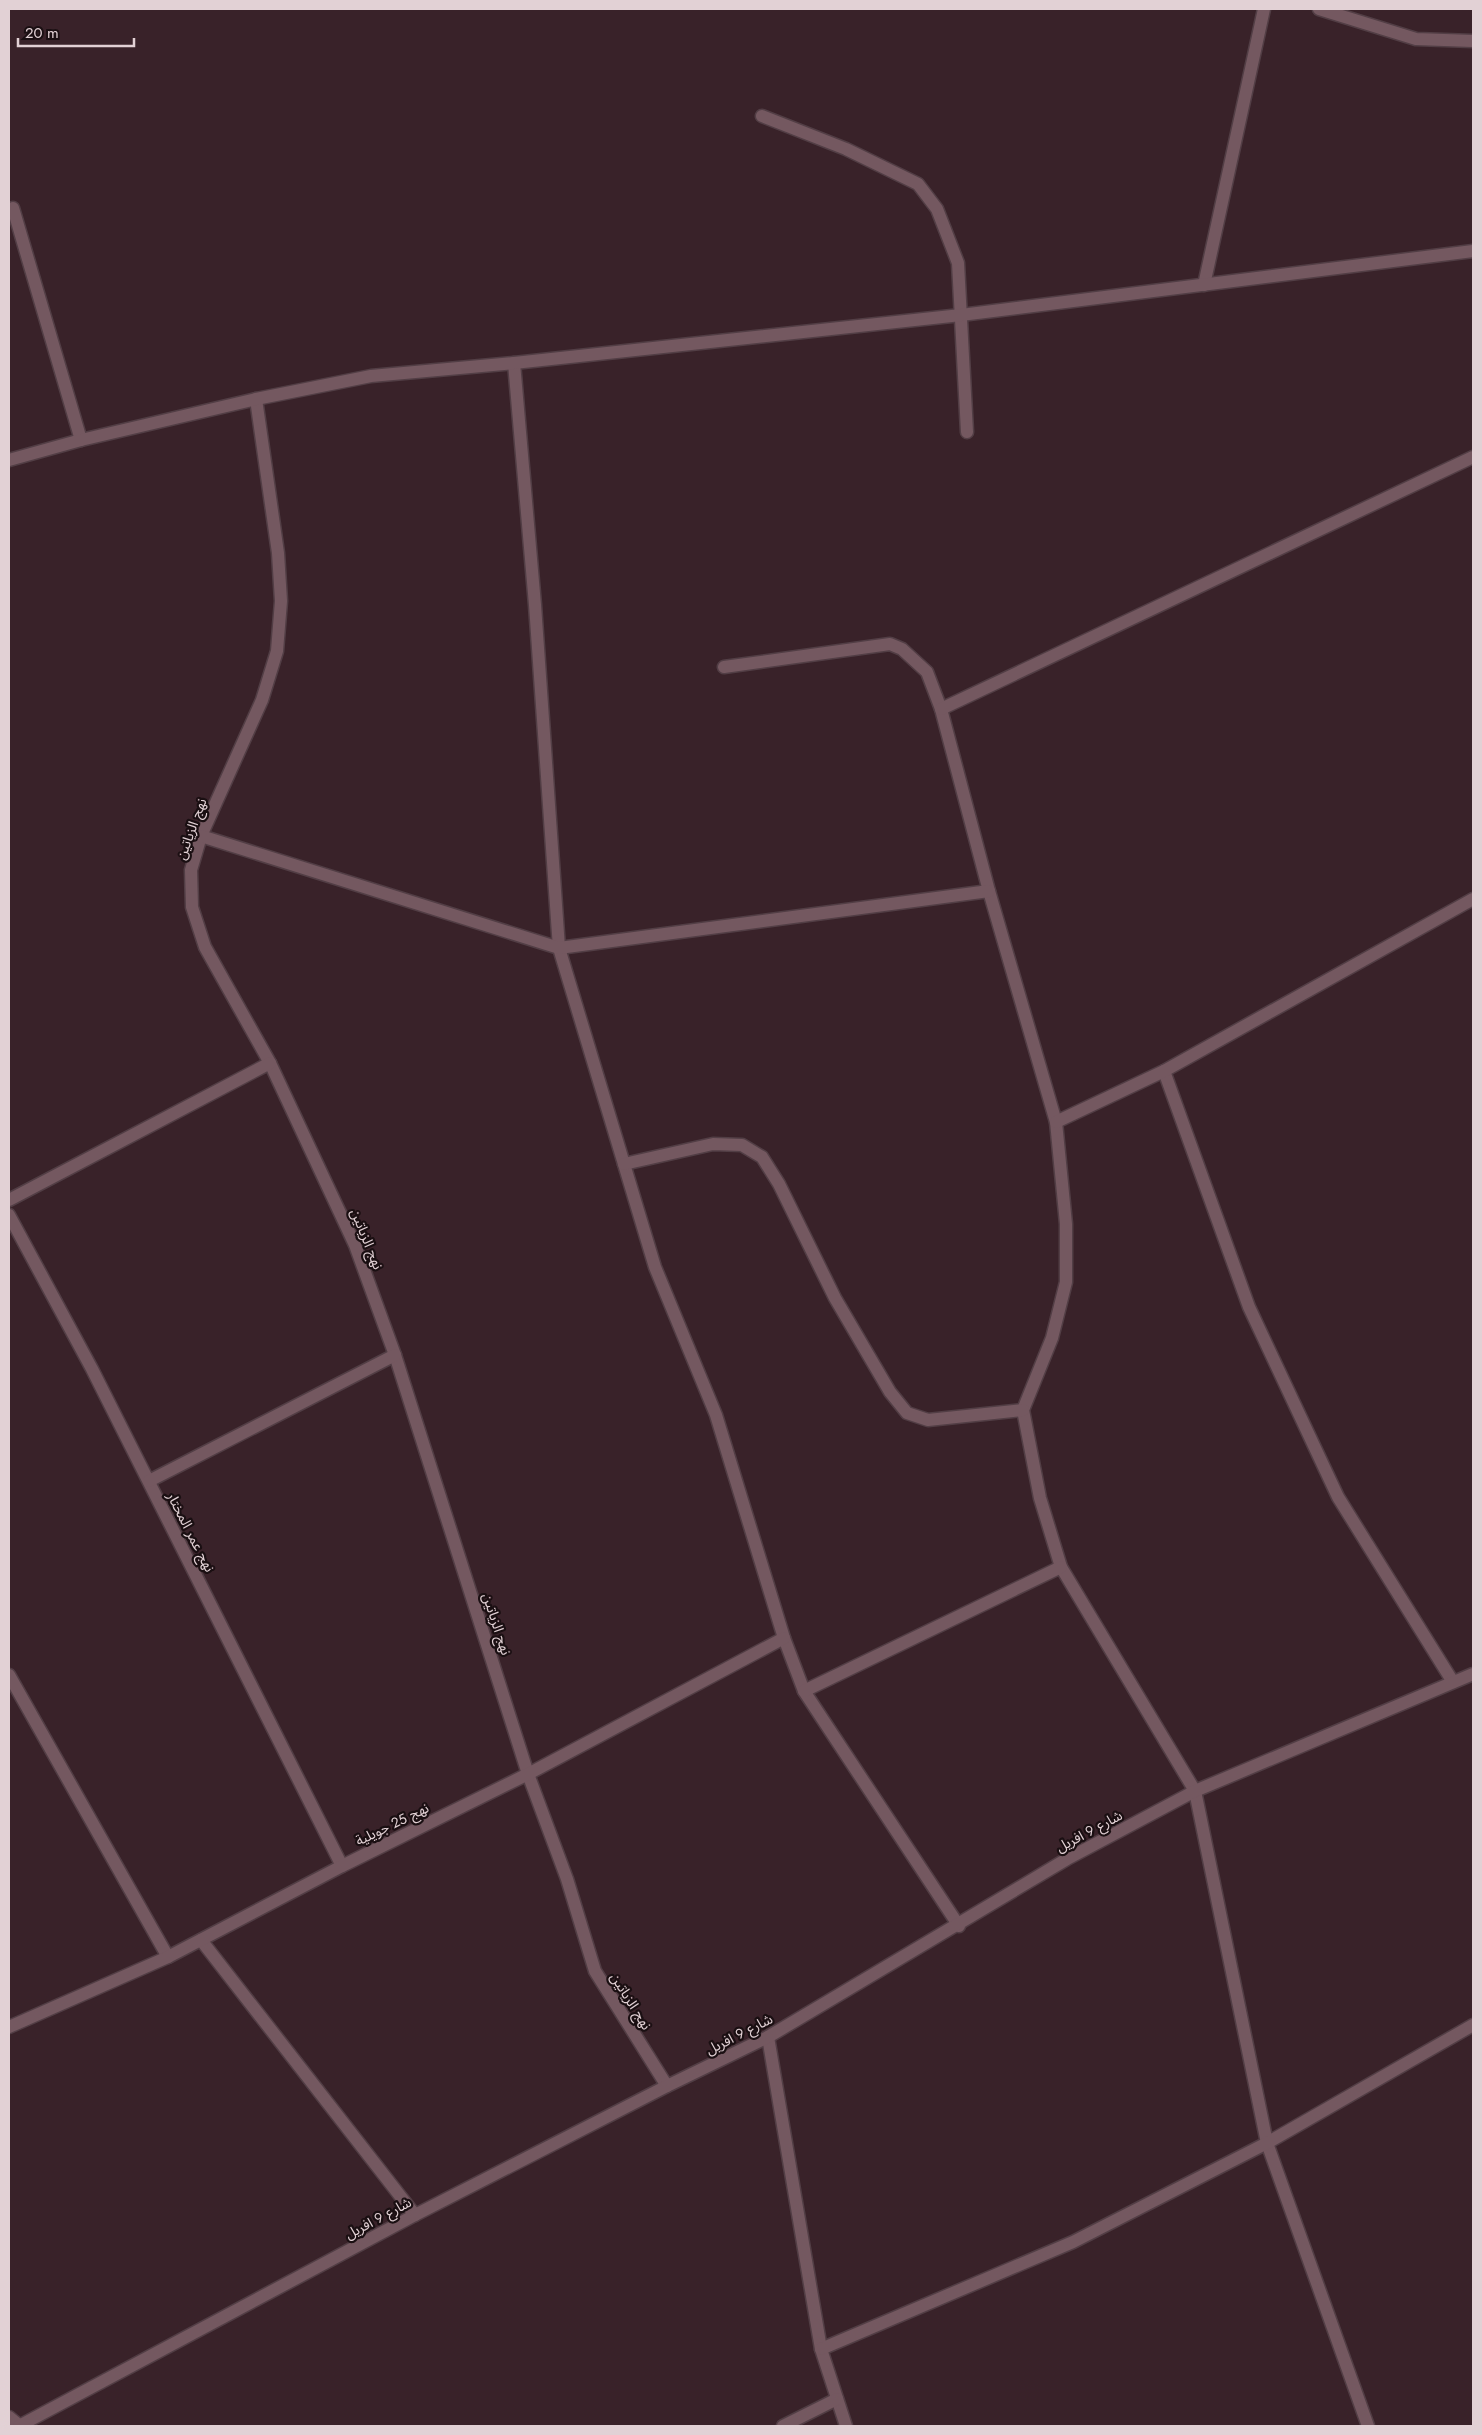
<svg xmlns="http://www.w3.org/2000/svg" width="1482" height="2435" font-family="Jost,'Noto Sans Arabic',sans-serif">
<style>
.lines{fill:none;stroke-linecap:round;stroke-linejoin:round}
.street-casing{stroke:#523e45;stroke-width:15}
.secondary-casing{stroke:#523e45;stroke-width:15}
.street{stroke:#745860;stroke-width:12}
.secondary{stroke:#745860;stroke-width:12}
.labels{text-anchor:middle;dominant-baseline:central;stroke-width:4.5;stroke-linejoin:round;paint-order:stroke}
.street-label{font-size:14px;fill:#e2d1d5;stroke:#1a0f12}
</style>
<rect width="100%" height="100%" fill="#392229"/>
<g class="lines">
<g class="street-casing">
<g id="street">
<polyline points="762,116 846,149 918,184 937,209 958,263 967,432"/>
<polyline points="13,208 81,440"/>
<polyline points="1204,285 1264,9"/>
<polyline points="514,363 535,605 559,948 655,1267 716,1415 784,1638 804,1691 959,1926"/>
<polyline points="256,399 278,553 281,601 277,651 262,700 201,836 191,870 192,907 205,947 270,1063 355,1245 395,1355 528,1774 567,1879 595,1971 667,2086"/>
<polyline points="9,460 81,440 256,399 371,376 514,363 961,315 1473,251"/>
<polyline points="724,667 890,644 902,649 927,672 941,709 989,891 1056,1122 1066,1224 1066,1282 1052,1338 1023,1410 1040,1498 1061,1567 1195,1791 1267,2143 1368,2426"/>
<polyline points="941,709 1473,457"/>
<polyline points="201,836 559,948 989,891"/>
<polyline points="1164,1071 1249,1307 1338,1497 1453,1682"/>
<polyline points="1056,1122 1164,1071 1473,899"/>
<polyline points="624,1164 713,1144 742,1145 762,1157 779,1184 835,1298 890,1392 907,1413 928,1420 1023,1410"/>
<polyline points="9,1200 270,1063"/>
<polyline points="9,1215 92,1369 342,1866"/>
<polyline points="149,1481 395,1355"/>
<polyline points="9,1675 168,1957"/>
<polyline points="804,1691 1061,1567"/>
<polyline points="201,1940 415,2215"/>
<polyline points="9,2027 168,1957 342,1866 528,1774 784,1638"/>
<polyline points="768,2037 821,2349 846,2426"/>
<polyline points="821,2349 1073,2242 1267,2143 1473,2025"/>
<polyline points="783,2426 837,2399"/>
</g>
</g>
<g class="secondary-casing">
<g id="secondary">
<polyline points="1319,9 1416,39 1473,41"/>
<polyline points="9,2417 20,2426"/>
<polyline points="19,2426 415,2215 667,2086 768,2037 1067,1859 1195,1791 1473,1674"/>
</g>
</g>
<use href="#street" class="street"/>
<use href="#secondary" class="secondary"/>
</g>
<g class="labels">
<g class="street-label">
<text transform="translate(191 829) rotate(-70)">نهج الزياتين</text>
<text transform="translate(367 1239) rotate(68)">نهج الزياتين</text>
<text transform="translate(191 1532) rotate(63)">نهج عمر المختار</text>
<text transform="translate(497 1624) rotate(72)">نهج الزياتين</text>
<text transform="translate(392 1824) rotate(-26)">نهج 25 جويلية</text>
<text transform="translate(1089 1831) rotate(-28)">شارع 9 افريل</text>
<text transform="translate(631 2001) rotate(58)">نهج الزياتين</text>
<text transform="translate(739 2034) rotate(-27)">شارع 9 افريل</text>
<text transform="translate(378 2218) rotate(-28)">شارع 9 افريل</text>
</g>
</g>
<rect width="1482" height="2435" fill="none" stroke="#e2d1d5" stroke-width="20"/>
<path d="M18 38v8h116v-8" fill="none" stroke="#e2d1d5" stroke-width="2.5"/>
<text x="25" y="38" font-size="15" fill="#e2d1d5" stroke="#1a0f12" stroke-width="4" paint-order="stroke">20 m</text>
</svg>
